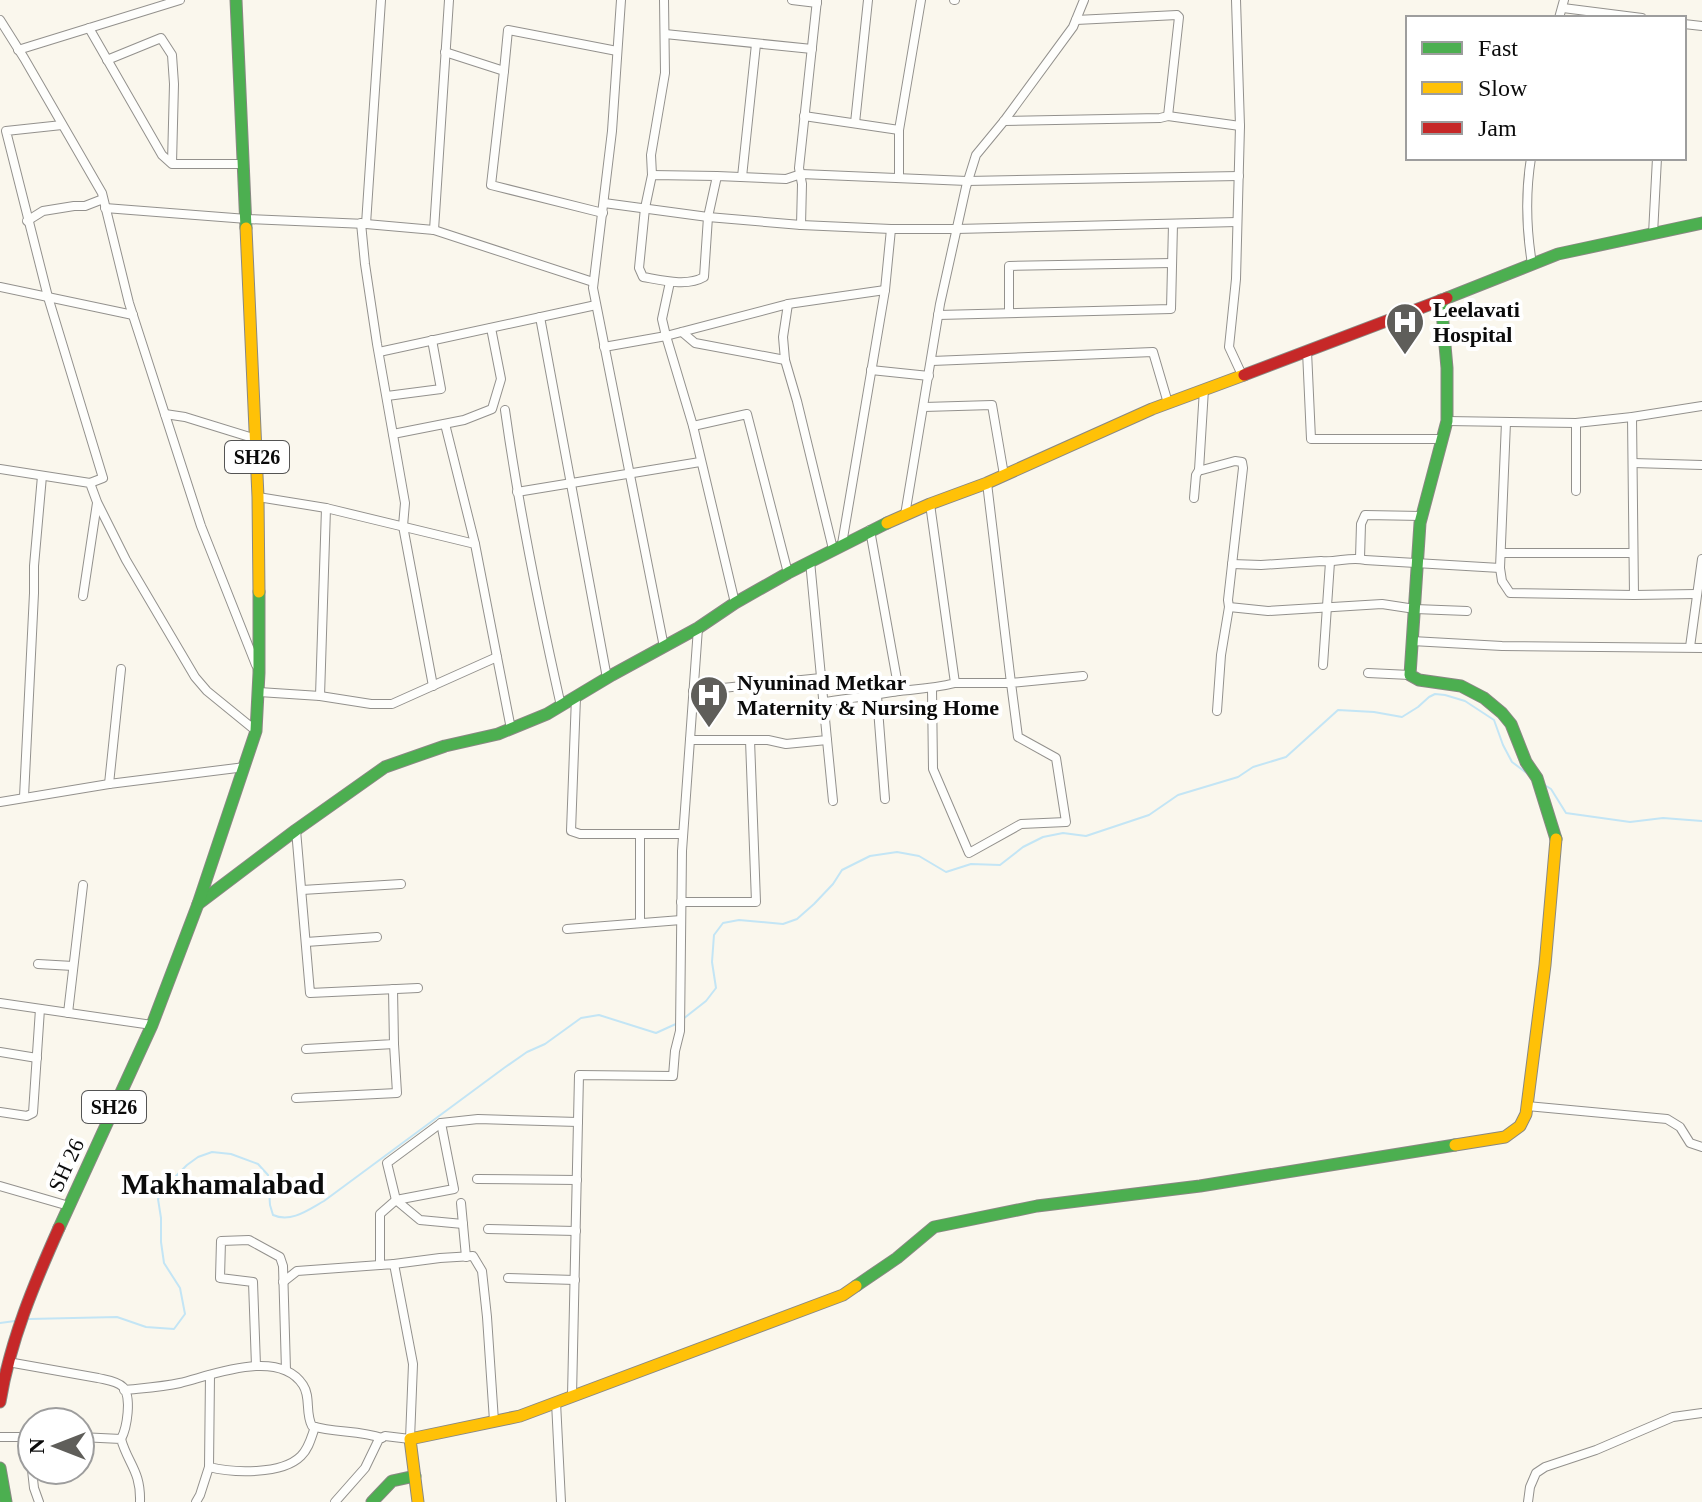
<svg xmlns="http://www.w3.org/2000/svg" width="1702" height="1502" font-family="Georgia,serif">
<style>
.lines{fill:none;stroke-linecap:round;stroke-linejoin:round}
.stream{stroke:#c3e5f5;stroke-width:2}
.street-casing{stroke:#93918d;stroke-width:10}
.fast-casing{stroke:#898883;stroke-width:13}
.slow-casing{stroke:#898883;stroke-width:13}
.jam-casing{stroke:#898883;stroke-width:13}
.street{stroke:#fefefc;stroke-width:8}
.fast{stroke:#4caf50;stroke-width:11}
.slow{stroke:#ffc107;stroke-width:11}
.jam{stroke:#c62828;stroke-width:11}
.labels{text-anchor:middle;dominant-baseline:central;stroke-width:8;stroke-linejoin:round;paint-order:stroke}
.shield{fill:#fff;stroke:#545454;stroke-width:2}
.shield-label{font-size:20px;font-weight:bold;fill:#0b0b0b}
.poi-label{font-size:22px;font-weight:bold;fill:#0b0b0b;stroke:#fff;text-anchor:start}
.street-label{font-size:22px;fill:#0b0b0b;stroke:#fff}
.district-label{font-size:30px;font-weight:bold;fill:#0b0b0b;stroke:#fff}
</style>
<rect width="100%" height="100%" fill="#faf7ed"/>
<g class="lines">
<g class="stream">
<polyline points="1543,784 1551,789 1566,813 1630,822 1663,818 1702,821"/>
<polyline points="683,1019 706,1001 716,988 712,962 714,935 723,923 739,920 783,924 797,919 814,904 833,884 842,870 870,856 897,852 919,856 946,872 971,864 1000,865 1023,847 1043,837 1063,833 1086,836 1149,815 1178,795 1238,777 1253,767 1286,757 1338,710 1374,712 1402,717 1418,707 1429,697 1435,694 1445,695 1465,701 1494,720 1503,745 1512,762 1528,774"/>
<path d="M29,1319L117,1317L146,1327L174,1329L185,1314L180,1288L164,1263L161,1242V1218L158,1199L163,1189L187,1165L198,1157L212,1152L231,1154L258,1164L268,1175L270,1205L273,1215C291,1223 308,1210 324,1201L504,1068L527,1052L545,1044L581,1018L599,1015L656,1033L678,1023"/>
<polyline points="0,1323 15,1321"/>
</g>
<g class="street-casing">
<g id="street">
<polyline points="621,0 612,131 593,288 664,647"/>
<polyline points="792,0 817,3"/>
<polyline points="954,0 955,0"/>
<polyline points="1236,0 1240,126 1236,279 1229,347 1242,375"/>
<polyline points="1563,8 1642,18"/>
<polyline points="1559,18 1564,0"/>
<polyline points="0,20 24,58 102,193 129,303 201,526 256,665"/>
<polyline points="1076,20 1177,15 1179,17 1168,116"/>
<polyline points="1684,24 1702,26"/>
<polyline points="89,28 162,155 172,164 243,164"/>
<polyline points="665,34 812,49"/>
<polyline points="18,50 180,0"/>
<polyline points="445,52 504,71 491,185 603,213"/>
<polyline points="107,60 161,38 172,55 174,84 172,163"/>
<polyline points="504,71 508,30 617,51"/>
<polyline points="804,116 899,130"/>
<polyline points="1004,121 1160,118 1168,116 1240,126"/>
<polyline points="855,123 868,0"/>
<polyline points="62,125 6,131 48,297 103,478 90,483"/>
<path d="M1531,158C1525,195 1526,227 1532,264"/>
<polyline points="652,175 651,155 665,73 664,0"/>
<path d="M717,176L652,175L645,208L639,268L643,277C661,280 687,287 704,277L708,217L717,176L786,179L801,174L967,181L1239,176"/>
<polyline points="742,177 756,44"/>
<polyline points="899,178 899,130 921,0"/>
<polyline points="604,203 708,217 801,225 891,229 956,229 1237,222"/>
<polyline points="105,208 247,219 366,224 434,230 593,282"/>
<polyline points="27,221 43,211 74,206 85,206 103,199"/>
<polyline points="361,223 365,264 377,344 405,503 403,526 433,686"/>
<polyline points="366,224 381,0"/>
<polyline points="801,225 802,184 799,168 817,0"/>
<polyline points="434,230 449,0"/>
<polyline points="1653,234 1657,158"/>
<polyline points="0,287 133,315"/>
<polyline points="788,304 783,337 785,360 797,401 833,549"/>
<polyline points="1009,313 1009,266 1172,263"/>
<polyline points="938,315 1171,309 1173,224"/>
<polyline points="540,317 607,678"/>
<polyline points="682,332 695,343 785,360"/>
<polyline points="604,347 666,336 662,319 670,282"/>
<polyline points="1307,351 1311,439 1442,439"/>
<polyline points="379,352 596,305"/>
<polyline points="932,361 1153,352 1168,403"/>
<polyline points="871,370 929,376"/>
<polyline points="387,396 441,389 432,340"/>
<polyline points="924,407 992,405 1004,475"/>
<path d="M505,410C519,510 539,608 561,706"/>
<polyline points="165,414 185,417 256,439"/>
<polyline points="1447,421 1576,423 1632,417 1702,406"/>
<polyline points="1506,422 1500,568 1502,581 1510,593 1634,595 1632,417"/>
<polyline points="445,424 475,544"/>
<polyline points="693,426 747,414 788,573"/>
<polyline points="393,434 464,420 492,409 501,379 491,328"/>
<polyline points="1633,463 1702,465"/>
<polyline points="0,469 90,483 97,502 126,560 195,677 207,691 256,731"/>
<polyline points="1199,470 1202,470 1235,461 1242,462 1243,468 1228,600 1229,607 1221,655 1217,711"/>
<polyline points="1576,491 1576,423"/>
<polyline points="517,492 700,462"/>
<polyline points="258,497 326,508 475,544 511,729"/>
<polyline points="1194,498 1196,475 1199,470 1204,389"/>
<polyline points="905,515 940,304 966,187 976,155 1004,121 1073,27 1084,0"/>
<polyline points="870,530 899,691"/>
<polyline points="842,544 885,290 891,229"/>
<polyline points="1501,553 1633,553"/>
<polyline points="1360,558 1361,524 1365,515 1422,516"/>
<path d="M1232,564L1261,565L1321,561C1336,563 1351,556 1365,560L1500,568"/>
<polyline points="1634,595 1696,594"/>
<polyline points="83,596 97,503"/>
<polyline points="735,603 693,426 666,336 788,304 885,290"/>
<polyline points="1229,607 1268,611 1382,604 1415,609 1467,611"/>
<polyline points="1412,641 1502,646 1702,648"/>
<polyline points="1690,647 1702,559"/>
<polyline points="1323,665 1330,562"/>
<polyline points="1368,673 1410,675"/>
<polyline points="955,683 1011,683 987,483"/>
<polyline points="932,689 933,769 969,853 1021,824 1066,822 1056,758 1018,737 1011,683 1083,676"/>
<polyline points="693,691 821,678"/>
<polyline points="259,692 320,696 371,704 392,704 497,657"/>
<polyline points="320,696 326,508"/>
<polyline points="877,696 885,799"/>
<polyline points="576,697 571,831 580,834 683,834"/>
<path d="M823,702C848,699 873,695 899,691C918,689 936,688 955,683L930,504"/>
<polyline points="690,740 768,740 786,744 827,740 810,561"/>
<polyline points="827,740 833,801"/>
<polyline points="109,784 121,669"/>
<polyline points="24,797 34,593 34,566 42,476"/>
<polyline points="0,802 109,784 245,767"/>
<polyline points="296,830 310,993 418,988"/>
<polyline points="640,834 640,923"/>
<polyline points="302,890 401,884"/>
<polyline points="681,902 756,902 750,740"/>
<polyline points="567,929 681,920"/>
<polyline points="306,942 377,937"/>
<polyline points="38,964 73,966"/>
<polyline points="0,1003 152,1025"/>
<polyline points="68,1013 83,885"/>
<polyline points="306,1049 394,1044 393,989"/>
<polyline points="0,1052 37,1058"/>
<polyline points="296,1098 397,1093 394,1044"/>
<polyline points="1527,1106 1667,1119 1680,1127 1690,1143 1702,1147"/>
<polyline points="0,1112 27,1116 33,1113 40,1009"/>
<polyline points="477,1179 577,1180"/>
<polyline points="0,1186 69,1206"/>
<polyline points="461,1203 466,1257"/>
<polyline points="463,1224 420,1220 396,1200 387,1163 441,1123 478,1119 578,1122"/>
<polyline points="488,1229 576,1231"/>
<polyline points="394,1264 440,1258 473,1256 482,1271 487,1317 494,1421"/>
<polyline points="380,1265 380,1214 396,1200 454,1189 441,1123"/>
<polyline points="508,1278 575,1280"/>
<polyline points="283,1282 297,1271 394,1264 413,1364 410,1439 385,1436 379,1439 365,1468 335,1502"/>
<path d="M8,1362L98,1378C106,1380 117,1381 123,1387C132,1397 127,1428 121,1439"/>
<polyline points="256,1366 253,1282 220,1278 221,1241 249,1240 280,1257 283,1266 286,1370"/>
<path d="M210,1375L209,1467C233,1473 282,1475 301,1456C309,1448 311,1438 315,1427"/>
<path d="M124,1390C143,1388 162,1387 180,1383C213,1375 279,1348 303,1385C311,1397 305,1413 312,1426C335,1433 359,1430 382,1438"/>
<polyline points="572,1396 579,1075 673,1076 675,1051 680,1031 682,851 698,628"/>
<polyline points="556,1402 561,1502"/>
<polyline points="0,1437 27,1437 32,1468"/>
<path d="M80,1437L121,1439C128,1464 141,1471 140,1502"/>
<polyline points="32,1470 34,1488 39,1502"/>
<polyline points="196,1502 200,1495 209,1467"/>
<polyline points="1528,1502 1530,1487 1536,1473 1545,1467 1596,1450 1673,1417 1702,1413"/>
</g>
</g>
<g class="fast-casing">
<g id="fast">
<polyline points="236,0 246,228"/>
<polyline points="1447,298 1558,254 1702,223"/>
<polyline points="1441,300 1447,368 1447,421 1420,523 1410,675 1419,680 1461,686 1484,698 1502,713 1511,724 1526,762 1537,778 1556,839"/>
<polyline points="198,904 296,830 385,767 445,746 498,734 547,714 612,675 698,628 735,603 788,573 887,523"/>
<polyline points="59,1228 152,1025 198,904 256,731 259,673 259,592"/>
<polyline points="856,1286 897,1258 934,1227 1037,1206 1200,1186 1455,1145"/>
<polyline points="0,1468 6,1502"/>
<polyline points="372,1502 392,1481 415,1476"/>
</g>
</g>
<g class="slow-casing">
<g id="slow">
<polyline points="246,228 258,497 259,592"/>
<polyline points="887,523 930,504 987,483 1152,409 1244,375"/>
<polyline points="1455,1145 1505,1137 1520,1126 1526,1114 1545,965 1556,839"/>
<polyline points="418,1502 410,1439 520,1416 843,1295 856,1286"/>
</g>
</g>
<g class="jam-casing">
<g id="jam">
<polyline points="1244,375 1447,298"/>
<path d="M0,1402C10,1341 34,1284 59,1228"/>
</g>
</g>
<use href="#street" class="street"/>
<use href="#fast" class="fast"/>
<use href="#slow" class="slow"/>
<use href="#jam" class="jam"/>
</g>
<defs>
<g id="hospital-pin" transform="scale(2)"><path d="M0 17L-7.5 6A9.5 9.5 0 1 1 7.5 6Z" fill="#5f5e5a" stroke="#fff"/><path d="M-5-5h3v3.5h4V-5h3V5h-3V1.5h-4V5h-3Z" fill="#fff"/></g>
</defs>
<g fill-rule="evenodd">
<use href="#hospital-pin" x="1405" y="322"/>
<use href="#hospital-pin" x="709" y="695"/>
</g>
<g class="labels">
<g class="shield">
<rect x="225" y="441" width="64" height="32" rx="6"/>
<rect x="82" y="1091" width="64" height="32" rx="6"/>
</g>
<g class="shield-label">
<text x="257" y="457">SH26</text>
<text x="114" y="1107">SH26</text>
</g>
<g class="poi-label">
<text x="1433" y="309">Leelavati<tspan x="1433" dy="25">Hospital</tspan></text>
<text x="737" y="682">Nyuninad Metkar<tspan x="737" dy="25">Maternity &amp; Nursing Home</tspan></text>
</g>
<g class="street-label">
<text transform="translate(66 1165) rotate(-65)">SH 26</text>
</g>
<g class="district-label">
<text x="223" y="1183">Makhamalabad</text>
</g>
</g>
<rect x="1406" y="16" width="280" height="144" fill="#ffffff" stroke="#9d9d9d" stroke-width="2"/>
<rect x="1422" y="42" width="40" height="12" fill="#4caf50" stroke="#9d9d9d" stroke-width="2"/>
<text x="1478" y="56" font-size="24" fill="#0b0b0b">Fast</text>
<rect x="1422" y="82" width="40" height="12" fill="#ffc107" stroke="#9d9d9d" stroke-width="2"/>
<text x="1478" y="96" font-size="24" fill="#0b0b0b">Slow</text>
<rect x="1422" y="122" width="40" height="12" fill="#c62828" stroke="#9d9d9d" stroke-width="2"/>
<text x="1478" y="136" font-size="24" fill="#0b0b0b">Jam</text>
<g transform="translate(56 1446) rotate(270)"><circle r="38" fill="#ffffff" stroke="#9d9d9d" stroke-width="2"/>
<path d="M0-6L14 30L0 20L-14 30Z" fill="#5f5e5a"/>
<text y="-12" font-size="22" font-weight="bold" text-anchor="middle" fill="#0b0b0b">N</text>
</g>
</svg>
